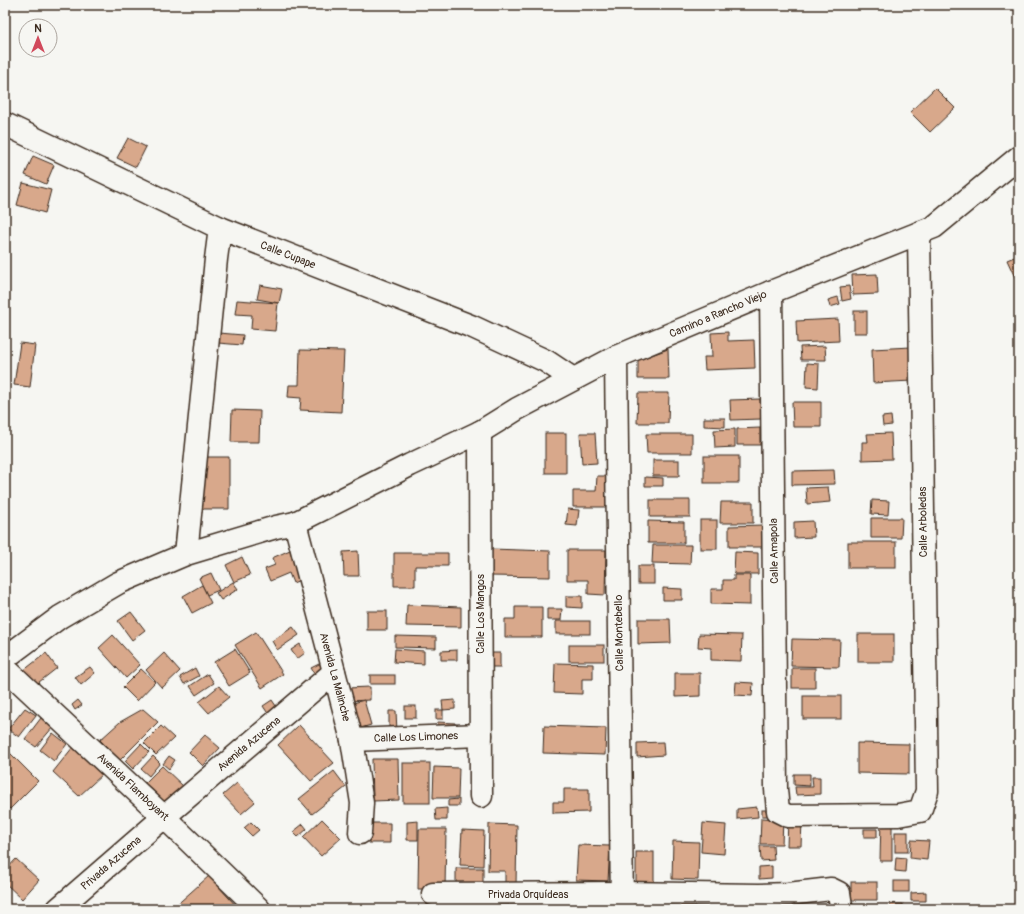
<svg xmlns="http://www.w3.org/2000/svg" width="1024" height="914" font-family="Pangolin,sans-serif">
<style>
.building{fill:#d8a88b;stroke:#3b2a1e}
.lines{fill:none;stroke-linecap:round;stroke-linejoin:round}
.minor-casing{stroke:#3b2a1e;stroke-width:25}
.minor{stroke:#f6f6f2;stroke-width:22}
.labels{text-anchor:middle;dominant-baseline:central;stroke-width:3;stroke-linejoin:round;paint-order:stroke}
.street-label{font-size:11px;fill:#3b2a1e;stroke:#f6f6f2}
</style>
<rect width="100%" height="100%" fill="#f6f6f2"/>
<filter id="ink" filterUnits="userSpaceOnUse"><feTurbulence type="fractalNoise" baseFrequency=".025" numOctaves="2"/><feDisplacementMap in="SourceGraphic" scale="8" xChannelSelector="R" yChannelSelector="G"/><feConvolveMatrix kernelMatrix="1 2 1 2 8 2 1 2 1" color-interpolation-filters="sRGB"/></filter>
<g filter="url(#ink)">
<g class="building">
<polygon points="1004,5 1012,5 1011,9 1004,7"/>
<polygon points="935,88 955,108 930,132 910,112"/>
<polygon points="128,138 146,147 136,167 117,158"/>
<polygon points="33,156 54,165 46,184 25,175"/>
<polygon points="23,183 51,190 45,213 17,205"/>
<polygon points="1019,255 1019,283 1018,284 1007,260"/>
<polygon points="877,274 878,294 853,295 852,275"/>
<polygon points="260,285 282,289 279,303 257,299"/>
<polygon points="849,286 851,299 842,301 840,287"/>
<polygon points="838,297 840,304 830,307 828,300"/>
<polygon points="237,300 278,303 275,331 251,329 252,315 235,314"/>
<rect x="854" y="311" width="13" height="22"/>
<polygon points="838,319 839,341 797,343 796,321"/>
<polygon points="728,332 728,341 754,340 755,368 705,370 704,357 712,357 711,333"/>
<polygon points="219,333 243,335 242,345 218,343"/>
<polygon points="20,343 35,345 30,387 14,385"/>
<polygon points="825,346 826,360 801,360 800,347"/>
<polygon points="911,347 912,381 873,383 872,349"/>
<polygon points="668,349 669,379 638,379 638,360"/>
<polygon points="300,350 344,351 341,412 300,410 301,398 288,397 289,385 299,385"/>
<polygon points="807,363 819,364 818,388 806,387"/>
<polygon points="638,393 669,393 668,423 637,423"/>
<polygon points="760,399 761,419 731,420 730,400"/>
<polygon points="792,402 821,402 821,427 793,427"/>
<polygon points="232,410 260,411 259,442 231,442"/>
<polygon points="891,416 892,425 883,426 882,417"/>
<polygon points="704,418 725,418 725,427 704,426"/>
<polygon points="760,428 760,445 737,445 737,429"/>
<polygon points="735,429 735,447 715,448 714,430"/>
<rect x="545" y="433" width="21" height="40"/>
<polygon points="580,433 595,433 597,463 582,464"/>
<polygon points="891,433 892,459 862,460 862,442 868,442 867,434"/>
<polygon points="646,434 692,434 692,453 647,453"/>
<rect x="704" y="456" width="35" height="27"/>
<polygon points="200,457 229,457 229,509 199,509"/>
<rect x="653" y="460" width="26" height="16"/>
<polygon points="834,470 835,484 792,485 792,471"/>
<polygon points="597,476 608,476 608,507 573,507 573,491 596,491"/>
<polygon points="645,477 663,478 663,486 645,486"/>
<polygon points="828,487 830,502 807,504 806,488"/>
<rect x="650" y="500" width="40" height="17"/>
<polygon points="872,500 889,501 888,515 871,514"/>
<polygon points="721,502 753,502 753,523 720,523"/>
<polygon points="568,509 579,510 577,526 566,525"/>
<polygon points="871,518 902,518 901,538 871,538"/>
<rect x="700" y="520" width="17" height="29"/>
<polygon points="648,521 684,522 684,543 648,543"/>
<polygon points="813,521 814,537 794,538 794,522"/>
<polygon points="763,525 763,547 729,547 729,526"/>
<rect x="848" y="542" width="48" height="26"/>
<polygon points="653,545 691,545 690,564 652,563"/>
<polygon points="491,549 550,551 550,577 490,576"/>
<polygon points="290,550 302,579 293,583 289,573 270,581 265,569 275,565 272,558"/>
<polygon points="567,550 606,550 605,595 588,594 588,580 567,580"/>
<polygon points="358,551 359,576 344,576 343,552"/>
<polygon points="735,552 758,553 758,574 734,574"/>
<polygon points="394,553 448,553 448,566 415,566 415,586 394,586"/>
<polygon points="242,557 250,575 234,582 226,565"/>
<rect x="638" y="566" width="16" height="18"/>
<polygon points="211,573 219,590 207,595 199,578"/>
<polygon points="734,575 750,575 750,605 711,604 711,589 723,589 723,580 734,580"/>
<polygon points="233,582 238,589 221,600 216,593"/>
<polygon points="202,585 211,603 192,613 183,596"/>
<polygon points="663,588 682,589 682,600 663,600"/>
<polygon points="566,596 582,596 582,608 566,607"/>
<polygon points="407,605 461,607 461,627 406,626"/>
<polygon points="515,607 542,607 542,637 505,637 505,619 515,619"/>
<polygon points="547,609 562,609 561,620 547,620"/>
<rect x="367" y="611" width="20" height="19"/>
<polygon points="131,612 145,630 132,640 118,621"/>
<polygon points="638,619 670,619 671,643 638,644"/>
<rect x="556" y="621" width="34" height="13"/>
<polygon points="293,627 299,635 277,650 272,641"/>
<polygon points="256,632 283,674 262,688 235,645"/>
<polygon points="699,634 742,635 741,661 711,660 711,648 698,647"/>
<rect x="858" y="634" width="36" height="28"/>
<polygon points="113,635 140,665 126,678 99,648"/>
<polygon points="395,636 436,637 436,648 395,647"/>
<polygon points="792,639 840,640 839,667 791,666"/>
<polygon points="300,644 305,653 297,659 291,650"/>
<rect x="569" y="645" width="35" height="16"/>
<polygon points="235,649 250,673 229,686 214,662"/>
<polygon points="395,649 424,651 424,664 394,662"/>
<polygon points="457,650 457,660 441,660 441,651"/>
<polygon points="46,653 57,668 34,686 23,671"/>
<polygon points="164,653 180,671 162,688 146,670"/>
<rect x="488" y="653" width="12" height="14"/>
<polygon points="321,663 326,671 317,677 311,668"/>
<polygon points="555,663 593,664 593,679 582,679 582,694 554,693"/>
<polygon points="90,667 95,673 81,685 75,677"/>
<polygon points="195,668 199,676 184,684 180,677"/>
<rect x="792" y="668" width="23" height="20"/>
<polygon points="141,669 155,682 137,701 123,687"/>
<polygon points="675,673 700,673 700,696 675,697"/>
<polygon points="208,674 214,683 196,695 190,686"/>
<rect x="370" y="675" width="25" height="9"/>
<polygon points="736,682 753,683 752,696 735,695"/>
<polygon points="219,686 229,697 209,713 199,702"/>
<polygon points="370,687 370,700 348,701 347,688"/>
<rect x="803" y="696" width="38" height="23"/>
<polygon points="78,700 82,705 75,710 72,705"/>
<polygon points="272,700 278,709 269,715 263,706"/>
<polygon points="364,700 371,725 357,729 350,704"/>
<polygon points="455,700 455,709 443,710 442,701"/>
<rect x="405" y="706" width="11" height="12"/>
<polygon points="25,708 36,715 19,737 8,729"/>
<polygon points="143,709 158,722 120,760 100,740 120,722"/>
<rect x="436" y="710" width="7" height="9"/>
<polygon points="389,711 396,711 397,732 389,732"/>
<polygon points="41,718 53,727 36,747 25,739"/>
<polygon points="438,722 455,723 455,729 437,729"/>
<polygon points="299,725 334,763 311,781 278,745"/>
<polygon points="161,726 174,738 156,755 144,743"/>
<polygon points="544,726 606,728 605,755 543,753"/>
<polygon points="53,733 67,744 54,761 40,750"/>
<polygon points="205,735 220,748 203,766 189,752"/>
<polygon points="663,742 664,755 637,757 637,743"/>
<polygon points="857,743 909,744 909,774 857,773"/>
<polygon points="141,744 149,752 133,769 125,761"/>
<polygon points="73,747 103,774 79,796 53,772"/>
<polygon points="5,748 38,781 10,809 5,804"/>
<polygon points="153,756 160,763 149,776 141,769"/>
<polygon points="169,756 175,760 169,769 163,764"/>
<polygon points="372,759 398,759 399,800 373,801"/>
<rect x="403" y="763" width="27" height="40"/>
<polygon points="162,766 184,787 167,804 145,783"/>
<polygon points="434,767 459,768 458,798 433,798"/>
<polygon points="334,771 346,787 312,814 299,799"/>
<polygon points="794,774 810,774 810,786 794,785"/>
<polygon points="812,777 820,777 820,794 796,795 795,787 813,787"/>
<polygon points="237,783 255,802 241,814 223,795"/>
<polygon points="564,789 589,789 589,812 553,813 553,802 564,802"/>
<polygon points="459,799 459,806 448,806 448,800"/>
<polygon points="757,807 758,817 737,819 737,809"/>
<polygon points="447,808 447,820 436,820 435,809"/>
<rect x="762" y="810" width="14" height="6"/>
<polygon points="761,818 783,819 782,844 760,844"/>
<polygon points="322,819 341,838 321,856 303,837"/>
<polygon points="881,819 892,819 892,861 880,861"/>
<polygon points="788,820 802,820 801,846 787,846"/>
<polygon points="418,821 418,840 407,840 407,822"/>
<polygon points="251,822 259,830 252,836 244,828"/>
<polygon points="368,823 390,823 390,843 369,843"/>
<polygon points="703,823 726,825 724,854 701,852"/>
<polygon points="303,824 307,829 298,837 293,832"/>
<polygon points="489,824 517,825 516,885 505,885 505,871 488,871"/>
<polygon points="419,829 446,829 445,889 418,889"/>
<rect x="864" y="829" width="13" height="8"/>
<polygon points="462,830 484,831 483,866 460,865"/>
<rect x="895" y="832" width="13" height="20"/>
<polygon points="911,840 929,841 927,860 910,858"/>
<polygon points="673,841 699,842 698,880 672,879"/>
<polygon points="578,845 610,846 608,881 576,880"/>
<polygon points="760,846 773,846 774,860 761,861"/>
<rect x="636" y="852" width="18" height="30"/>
<polygon points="896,857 906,858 905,872 895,871"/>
<polygon points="16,859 39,880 22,899 5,883 5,871"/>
<polygon points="772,866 772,878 759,879 759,867"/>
<rect x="456" y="868" width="27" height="16"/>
<polygon points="209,876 239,909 172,909"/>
<rect x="894" y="881" width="15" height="11"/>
<rect x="851" y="882" width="26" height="18"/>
<polygon points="926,892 926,901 911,901 911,893"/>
<rect x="726" y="902" width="22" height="7"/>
<rect x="890" y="904" width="13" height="5"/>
<polygon points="693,905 693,909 670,909 670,906"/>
</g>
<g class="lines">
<g class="minor-casing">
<g id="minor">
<polyline points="5,124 220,228 473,327 546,361 573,379"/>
<polyline points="771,292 776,789 778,811 788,816 898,815 920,811 927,791 919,233"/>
<polyline points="616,357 622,909"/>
<polyline points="480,432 481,796"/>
<polyline points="295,523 352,740 362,803 360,833"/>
<polyline points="186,554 216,259 220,228"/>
<polyline points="5,658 60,617 118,583 186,554 276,527 295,523 410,465 480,432 517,409 616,357 771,292 934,227 1019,157"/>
<polyline points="5,668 164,817 259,909"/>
<polyline points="352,740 481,735"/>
<polyline points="433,894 622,893 759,895 788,894 831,889 839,893 841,906 841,909"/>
<polyline points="58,909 164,817 334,672"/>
</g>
</g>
<use href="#minor" class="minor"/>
</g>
</g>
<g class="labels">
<g class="street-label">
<text transform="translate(288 255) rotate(21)">Calle Cupape</text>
<text transform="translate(718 314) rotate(-23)">Camino a Rancho Viejo</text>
<text transform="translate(923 522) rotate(-91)">Calle Arboledas</text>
<text transform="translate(774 551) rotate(-91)">Calle Amapola</text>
<text transform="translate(480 614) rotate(-90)">Calle Los Mangos</text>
<text transform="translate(619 633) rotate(-91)">Calle Montebello</text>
<text transform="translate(335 677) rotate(75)">Avenida La Malinche</text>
<text transform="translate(416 737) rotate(-2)">Calle Los Limones</text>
<text transform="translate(249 744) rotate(-40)">Avenida Azucena</text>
<text transform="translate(133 787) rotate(43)">Avenida Flamboyant</text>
<text transform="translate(111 863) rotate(-41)">Privada Azucena</text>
<text x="528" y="894">Privada Orquídeas</text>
</g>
</g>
<rect width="1024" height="914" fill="none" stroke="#f6f6f2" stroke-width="20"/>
<rect x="10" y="10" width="1004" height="894" fill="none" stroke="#3b2a1e" stroke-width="1.5" filter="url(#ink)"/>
<g transform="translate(38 38)"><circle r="19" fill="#f6f6f2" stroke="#aba49d"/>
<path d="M0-3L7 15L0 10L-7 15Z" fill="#d1495b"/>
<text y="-6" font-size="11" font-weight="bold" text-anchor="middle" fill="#3b2a1e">N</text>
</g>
</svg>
